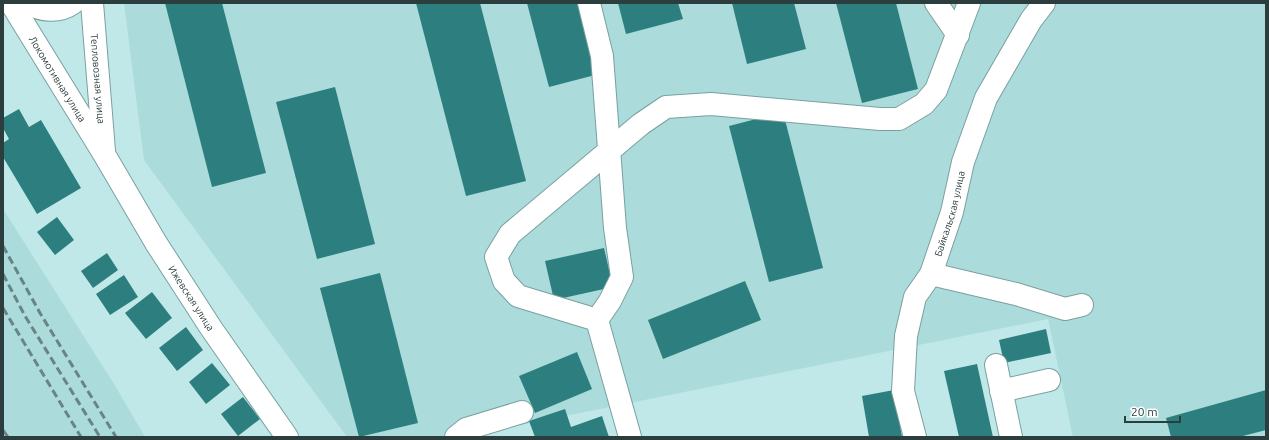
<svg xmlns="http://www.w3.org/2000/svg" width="1269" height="440" font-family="Ubuntu,sans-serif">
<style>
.built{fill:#abdbdb}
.building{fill:#2d7f7f}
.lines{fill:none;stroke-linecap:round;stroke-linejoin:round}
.minor-casing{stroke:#7aa0a0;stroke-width:24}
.minor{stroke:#fff;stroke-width:22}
.rail{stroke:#698484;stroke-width:3;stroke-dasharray:8 4;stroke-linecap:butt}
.labels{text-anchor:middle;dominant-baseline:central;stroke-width:4;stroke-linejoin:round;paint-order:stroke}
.street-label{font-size:10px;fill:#2c3d3d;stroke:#fff}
</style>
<rect width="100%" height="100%" fill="#c0e8e8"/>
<g class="built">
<polygon points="124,3 1266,3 1266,437 1073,437 1048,319 461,437 347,437 144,160"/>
<polygon points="3,209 114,384 145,437 3,437"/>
</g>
<g class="building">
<polygon points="165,3 222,3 266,173 212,187"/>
<polygon points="416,3 480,3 526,181 466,196"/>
<polygon points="527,3 581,3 599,74 549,87"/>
<polygon points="618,3 678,3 683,19 626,34"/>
<polygon points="732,3 794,3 806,49 747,64"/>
<polygon points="836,3 896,3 918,89 862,103"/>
<polygon points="335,87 375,244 317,259 276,102"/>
<polygon points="19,109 29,127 41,120 81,188 37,214 3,157 3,143 9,139 3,128 3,118"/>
<polygon points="783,112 823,268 769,282 729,126"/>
<polygon points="57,217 74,240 55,255 37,232"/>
<polygon points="604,248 613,287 554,300 545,261"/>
<polygon points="107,253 118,270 93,288 81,271"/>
<polygon points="380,273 418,423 359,437 320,288"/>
<polygon points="124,275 138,297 110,315 96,294"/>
<polygon points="745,281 761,320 663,359 648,320"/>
<polygon points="152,292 172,318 146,339 125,313"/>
<polygon points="186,327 203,350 177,371 159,348"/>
<polygon points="1046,329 1051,353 1004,363 999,340"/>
<polygon points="577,352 592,389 535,413 519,376"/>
<polygon points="212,363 230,385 206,404 189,382"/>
<polygon points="977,364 993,437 959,437 944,371"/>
<polygon points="894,390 902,437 869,437 862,396"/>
<polygon points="1266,390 1266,430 1239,437 1171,437 1166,418"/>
<polygon points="243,397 260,419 238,436 221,414"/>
<polygon points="565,409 571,427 602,416 609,437 535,437 529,421"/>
</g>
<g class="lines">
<g class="minor-casing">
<g id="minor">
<path id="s1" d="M11,3L104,154L156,243L211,328L287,437"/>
<path d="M27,3C41,11 59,13 73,3"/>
<path id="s2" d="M92,3L104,151"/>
<polyline points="589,3 602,56 615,228 622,277 610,301 597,320 630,437"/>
<polyline points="936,3 958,35"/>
<polyline points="931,274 1016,294 1065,309 1082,305"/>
<polyline points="597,320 518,296 504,281 496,257 510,234 641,124 666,107 711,104 880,119 899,119 924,104 936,90 969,3"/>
<polyline points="996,365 1011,437"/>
<polyline points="1001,391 1049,380"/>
<polyline points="456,437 466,429 522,412"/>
<path id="s3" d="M915,437L903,391L906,336L915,297L931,274L952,212L963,162L986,98L1031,20L1044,3"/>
</g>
</g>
<use href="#minor" class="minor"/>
<g class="rail">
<polyline points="3,246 40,313 116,437"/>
<polyline points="3,274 25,316 100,437"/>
<polyline points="3,308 81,437"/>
<polyline points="3,430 8,437"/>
</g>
</g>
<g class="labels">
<g class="street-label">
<text stroke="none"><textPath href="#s1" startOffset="89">Локомотивная улица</textPath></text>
<text stroke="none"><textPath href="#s2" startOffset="76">Тепловозная улица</textPath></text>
<text stroke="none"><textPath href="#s3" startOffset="234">Байкальская улица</textPath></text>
<text stroke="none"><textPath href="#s1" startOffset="346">Ижевская улица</textPath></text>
</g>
</g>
<rect width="1269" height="440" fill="none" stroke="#2c3d3d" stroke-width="8"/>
<path d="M1125 416v6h55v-6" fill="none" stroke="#2c3d3d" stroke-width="2"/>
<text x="1131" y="416" font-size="12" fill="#2c3d3d" stroke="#ffffff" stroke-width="3" paint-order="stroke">20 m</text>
</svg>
